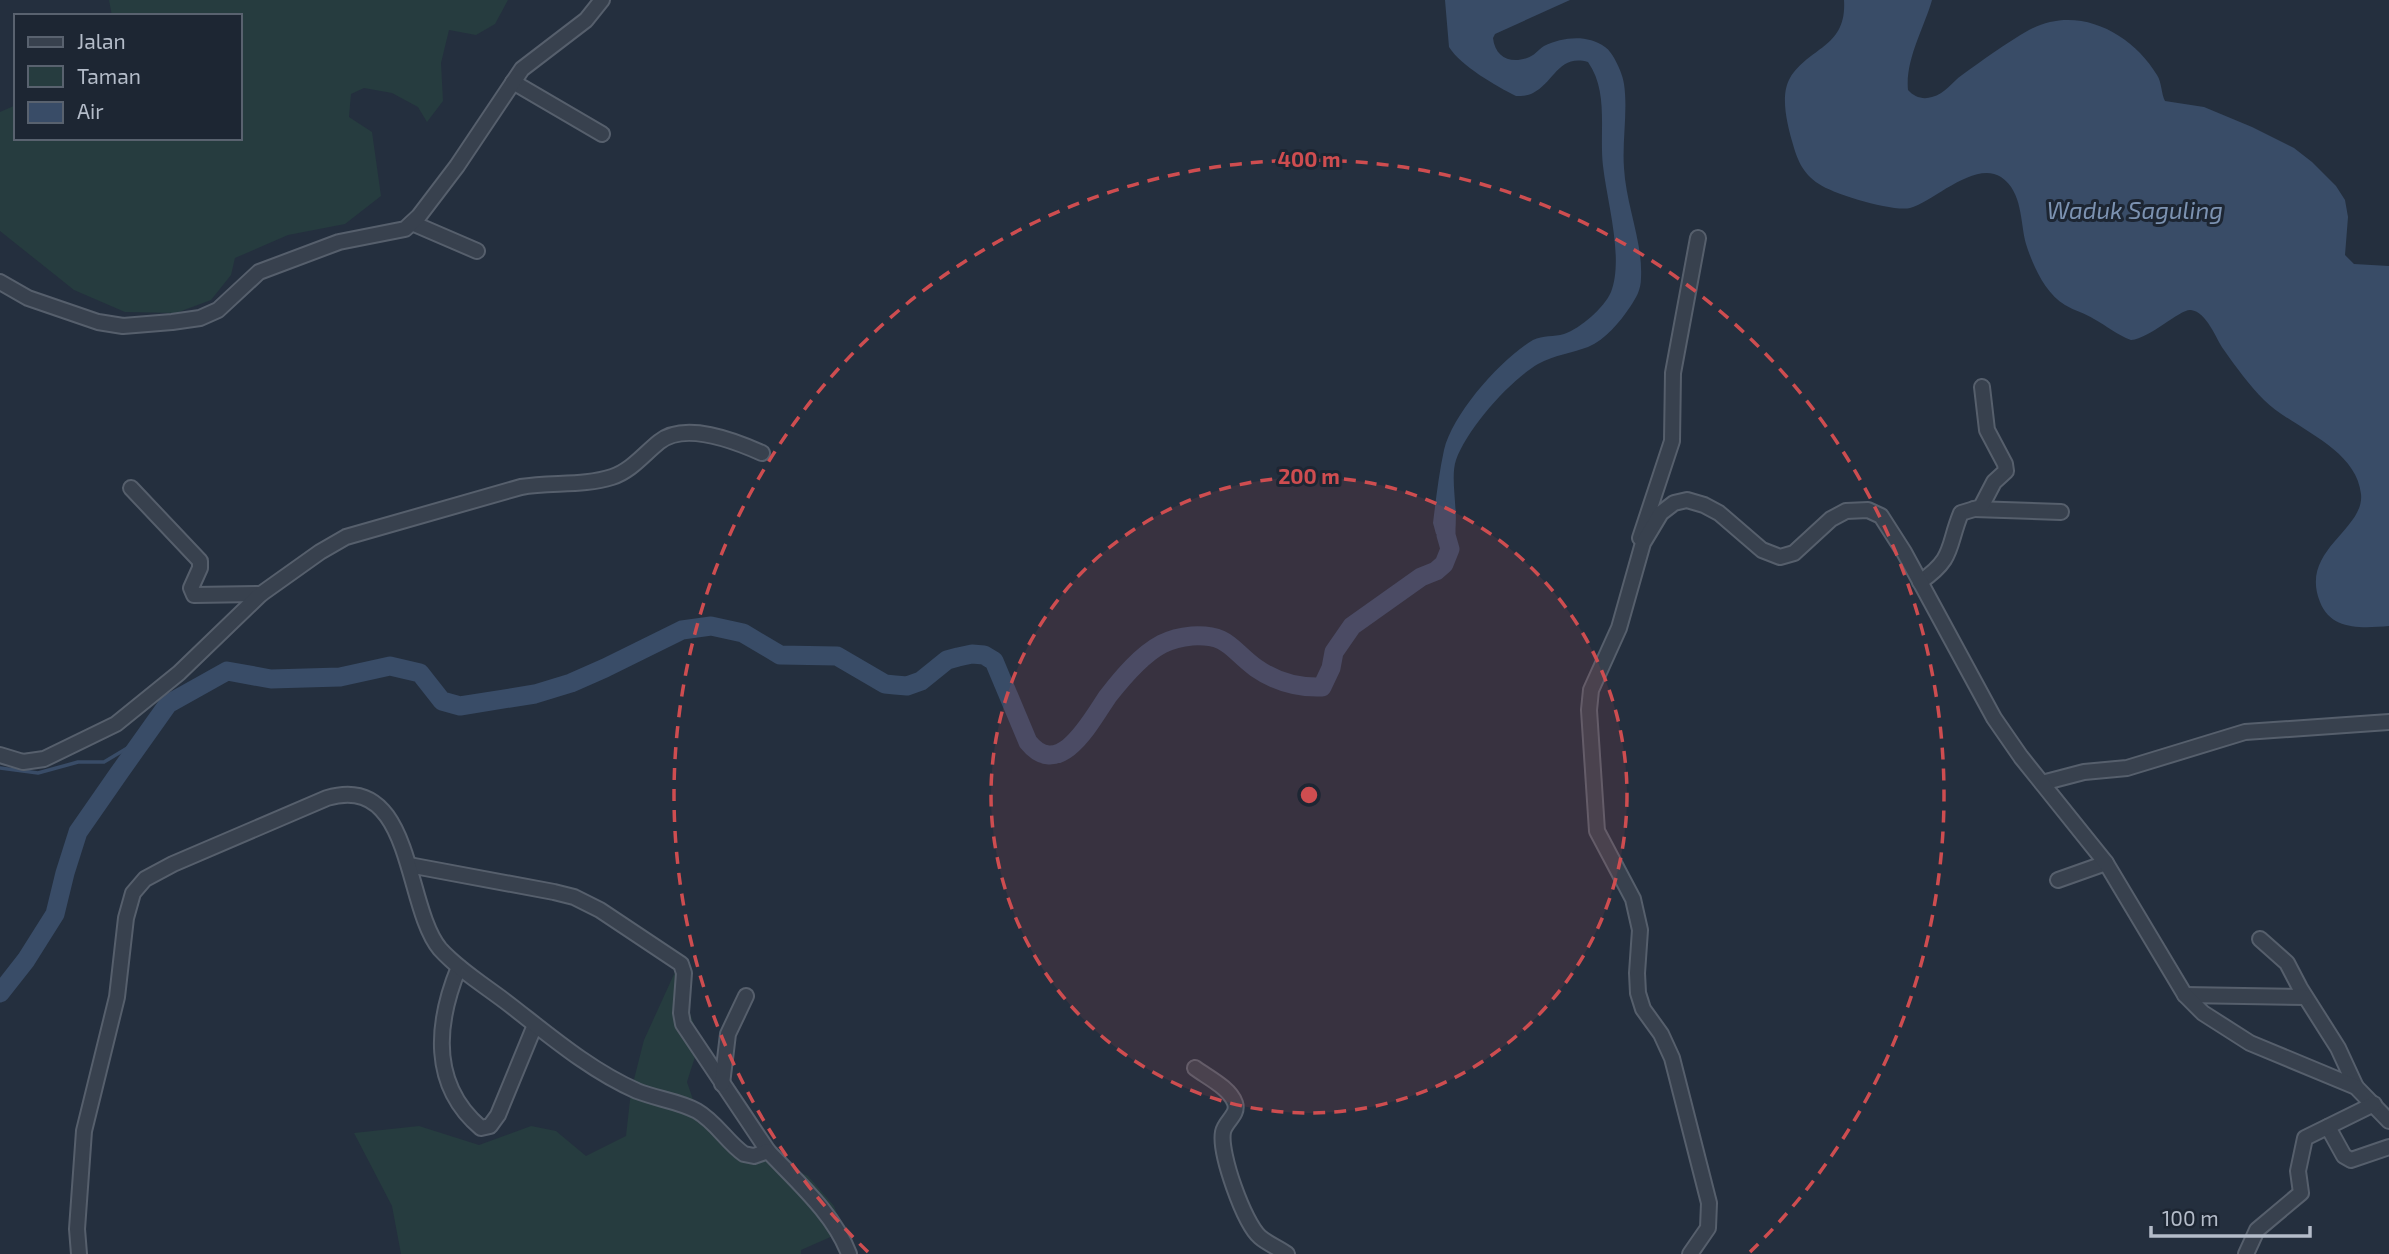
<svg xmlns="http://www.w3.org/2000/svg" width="2389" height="1254" font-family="'Exo 2',sans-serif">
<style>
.green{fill:#263c3f}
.water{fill:#394c67}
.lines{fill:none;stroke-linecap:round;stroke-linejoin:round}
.stream{stroke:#394c67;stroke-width:3.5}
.river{stroke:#394c67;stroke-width:19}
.minor-casing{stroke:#565f6c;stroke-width:18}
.minor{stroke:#38414e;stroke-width:14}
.ring{fill:none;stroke:#ce4d50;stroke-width:3.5;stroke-dasharray:12 9}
.labels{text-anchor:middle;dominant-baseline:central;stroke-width:6;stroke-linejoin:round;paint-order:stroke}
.water-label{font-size:24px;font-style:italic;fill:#7c92b1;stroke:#1d2633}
.centre{fill:#ce4d50;stroke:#1d2633;stroke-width:3.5}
.ring-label{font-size:21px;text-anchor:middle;font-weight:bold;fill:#ce4d50;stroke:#1d2633;stroke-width:6;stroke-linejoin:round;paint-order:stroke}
</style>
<rect width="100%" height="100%" fill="#242f3e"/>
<g class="green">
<polygon points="109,0 508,0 495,24 476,35 449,30 441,63 443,101 427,122 418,107 392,93 364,88 351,94 349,117 372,132 381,196 345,224 288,235 235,258 231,275 211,300 176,313 125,312 74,290 0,231 0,112 16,105 16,138 240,138 240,16 112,16"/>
<polygon points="675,972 700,1041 687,1082 699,1117 747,1158 785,1165 808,1176 834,1206 844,1231 801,1250 801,1254 401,1254 392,1206 354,1133 419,1126 479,1145 531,1126 556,1131 586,1156 626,1136 631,1091 644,1040"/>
</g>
<g class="water">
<path d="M1445,0H1570L1495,34L1493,38C1495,57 1510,64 1527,58C1534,56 1538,50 1544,46C1563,37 1587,34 1605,47C1613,52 1623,74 1624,84C1628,111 1622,141 1624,168C1626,205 1643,242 1641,278C1641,290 1636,298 1630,307C1619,323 1606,339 1588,347C1572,353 1554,355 1538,364C1509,381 1467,429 1456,460C1450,478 1458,507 1455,529L1446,535L1436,534L1433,523C1436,499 1439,473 1444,450C1453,413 1501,359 1533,340C1543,335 1554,337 1564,334C1581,328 1604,308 1611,292C1624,258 1607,202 1603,166C1599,131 1609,92 1588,62C1558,54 1554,83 1533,93C1528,96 1521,96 1516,96C1496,86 1461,66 1449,47Z"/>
<path d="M1844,0H1932C1924,28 1905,60 1908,90C1914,97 1923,100 1932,97C1945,94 1952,82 1962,75C1983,60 2006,43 2029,30C2077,4 2131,32 2157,75C2162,83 2161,93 2165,101L2204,107L2252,127L2294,148L2312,162L2336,186L2345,200L2348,217L2345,255L2354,264L2389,266V626C2363,628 2331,631 2320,602C2299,550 2365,530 2361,494C2356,447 2292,428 2264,400C2249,385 2236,367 2224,350C2216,339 2207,312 2191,310C2181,308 2151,338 2131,340C2117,335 2107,326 2094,319C2085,313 2075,311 2065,305C2045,293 2033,266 2026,244C2020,222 2023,192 2001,177C1975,160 1934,201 1910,208C1893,212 1833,194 1819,184C1802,173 1797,159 1792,141C1787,123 1780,95 1790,78C1810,46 1847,48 1844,0Z"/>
</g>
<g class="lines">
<polyline class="stream" points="0,768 38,773 78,762 104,762 144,738"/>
<path class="river" d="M0,993L26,960L55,914L65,873L78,832L119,773L168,704L227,671L271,679L340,677L390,666L420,673L442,701L460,706L535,694L571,683L605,668L682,630L711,626L743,633L780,655L837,656L885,684L895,685L907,686L921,681L947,660L958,657L972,654L984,655L994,661L1028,742C1060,782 1092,719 1108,696C1122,678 1141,655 1162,644C1172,639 1181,637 1192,636C1229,634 1230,649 1256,668C1276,682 1298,688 1322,687L1331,668L1334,652L1352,626L1421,577L1436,571L1444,564L1450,549L1446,535V511"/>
<g class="minor-casing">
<g id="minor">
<polyline points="513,82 602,134"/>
<polyline points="412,223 477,251"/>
<polyline points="0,282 28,298 98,322 123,326 172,322 200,318 218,310 259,272 339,242 405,229 419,216 457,166 522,69 586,20 602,0"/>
<polyline points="131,488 200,561 200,568 191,588 194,595 261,594"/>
<polyline points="1974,509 2061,512"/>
<polyline points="1640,538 1672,441 1673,373 1698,238"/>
<path d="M1920,582C1955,558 1947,547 1961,513L1981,507L1994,482L2006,471L2005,464L1987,430L1982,387"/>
<path d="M0,755L23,762L44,759L116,724L179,673L261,594L320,552L346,537L521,487C551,482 584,486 612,477C631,471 644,454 659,442C685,421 735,441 762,453"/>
<polyline points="2042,783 2084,772 2127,768 2245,732 2389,722"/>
<polyline points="409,865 554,892 574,897 600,910 681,964 684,973 681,1013 683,1024 768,1151"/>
<polyline points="2058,880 2106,863"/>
<polyline points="2260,939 2287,963 2300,988 2338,1048 2356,1087"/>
<path d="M459,967C436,1023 430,1085 481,1128L490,1126L498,1115L535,1025"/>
<polyline points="2185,995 2305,997"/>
<path d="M1195,1068C1207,1077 1230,1088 1235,1103C1239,1115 1225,1121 1223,1132C1219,1153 1244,1223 1260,1237C1268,1244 1279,1248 1287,1254"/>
<polyline points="722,1084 728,1034 746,996"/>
<polyline points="2328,1127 2344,1156 2351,1160 2389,1147"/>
<path d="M79,1254L77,1229L84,1131L117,997L126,918L133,893L145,879L173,864L327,798C414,772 404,906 440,949C460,971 487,987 510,1005C550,1036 591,1071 637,1091C657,1099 679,1101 697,1111C716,1122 727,1142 744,1154L754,1156L768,1151C797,1182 834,1214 849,1254"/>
<polyline points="1690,1254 1708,1228 1709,1203 1672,1058 1661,1034 1643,1009 1638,993 1637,973 1640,930 1633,899 1597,831 1589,710 1591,690 1619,628 1643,543 1661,513 1674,503 1687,500 1704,505 1719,513 1762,550 1780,557 1794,553 1831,519 1846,511 1868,510 1881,516 1904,552 1994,718 2021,757 2106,863 2185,995 2203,1013 2250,1043 2356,1087 2389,1121"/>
<polyline points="2246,1254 2257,1230 2301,1193 2298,1171 2305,1138 2374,1104"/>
</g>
</g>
<use href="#minor" class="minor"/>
</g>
<circle cx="1309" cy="795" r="318" fill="#ce4d50" fill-opacity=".12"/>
<g class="ring">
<circle cx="1309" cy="795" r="318"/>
<path d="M868 1252A635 635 0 1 1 1750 1252"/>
</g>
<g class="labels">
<g class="water-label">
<text x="2135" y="209">Waduk Saguling</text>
</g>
</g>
<circle cx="1309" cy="795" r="10" class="centre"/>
<g class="ring-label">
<text x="1309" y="167">400 m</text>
<text x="1309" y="484">200 m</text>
</g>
<rect x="14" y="14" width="228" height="126" fill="#1d2633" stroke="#59626f" stroke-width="2"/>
<rect x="28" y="37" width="35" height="10" fill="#38414e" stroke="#59626f" stroke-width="2"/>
<text x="77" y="49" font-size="21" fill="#b4bcc9">Jalan</text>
<rect x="28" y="66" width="35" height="21" fill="#263c3f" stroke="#59626f" stroke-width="2"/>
<text x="77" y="84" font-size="21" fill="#b4bcc9">Taman</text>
<rect x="28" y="102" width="35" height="21" fill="#394c67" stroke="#59626f" stroke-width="2"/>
<text x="77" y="119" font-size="21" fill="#b4bcc9">Air</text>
<path d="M2151 1226v10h159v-10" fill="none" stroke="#b4bcc9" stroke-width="3.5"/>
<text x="2162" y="1226" font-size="21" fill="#b4bcc9" stroke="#1d2633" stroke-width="5" paint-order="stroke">100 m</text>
</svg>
